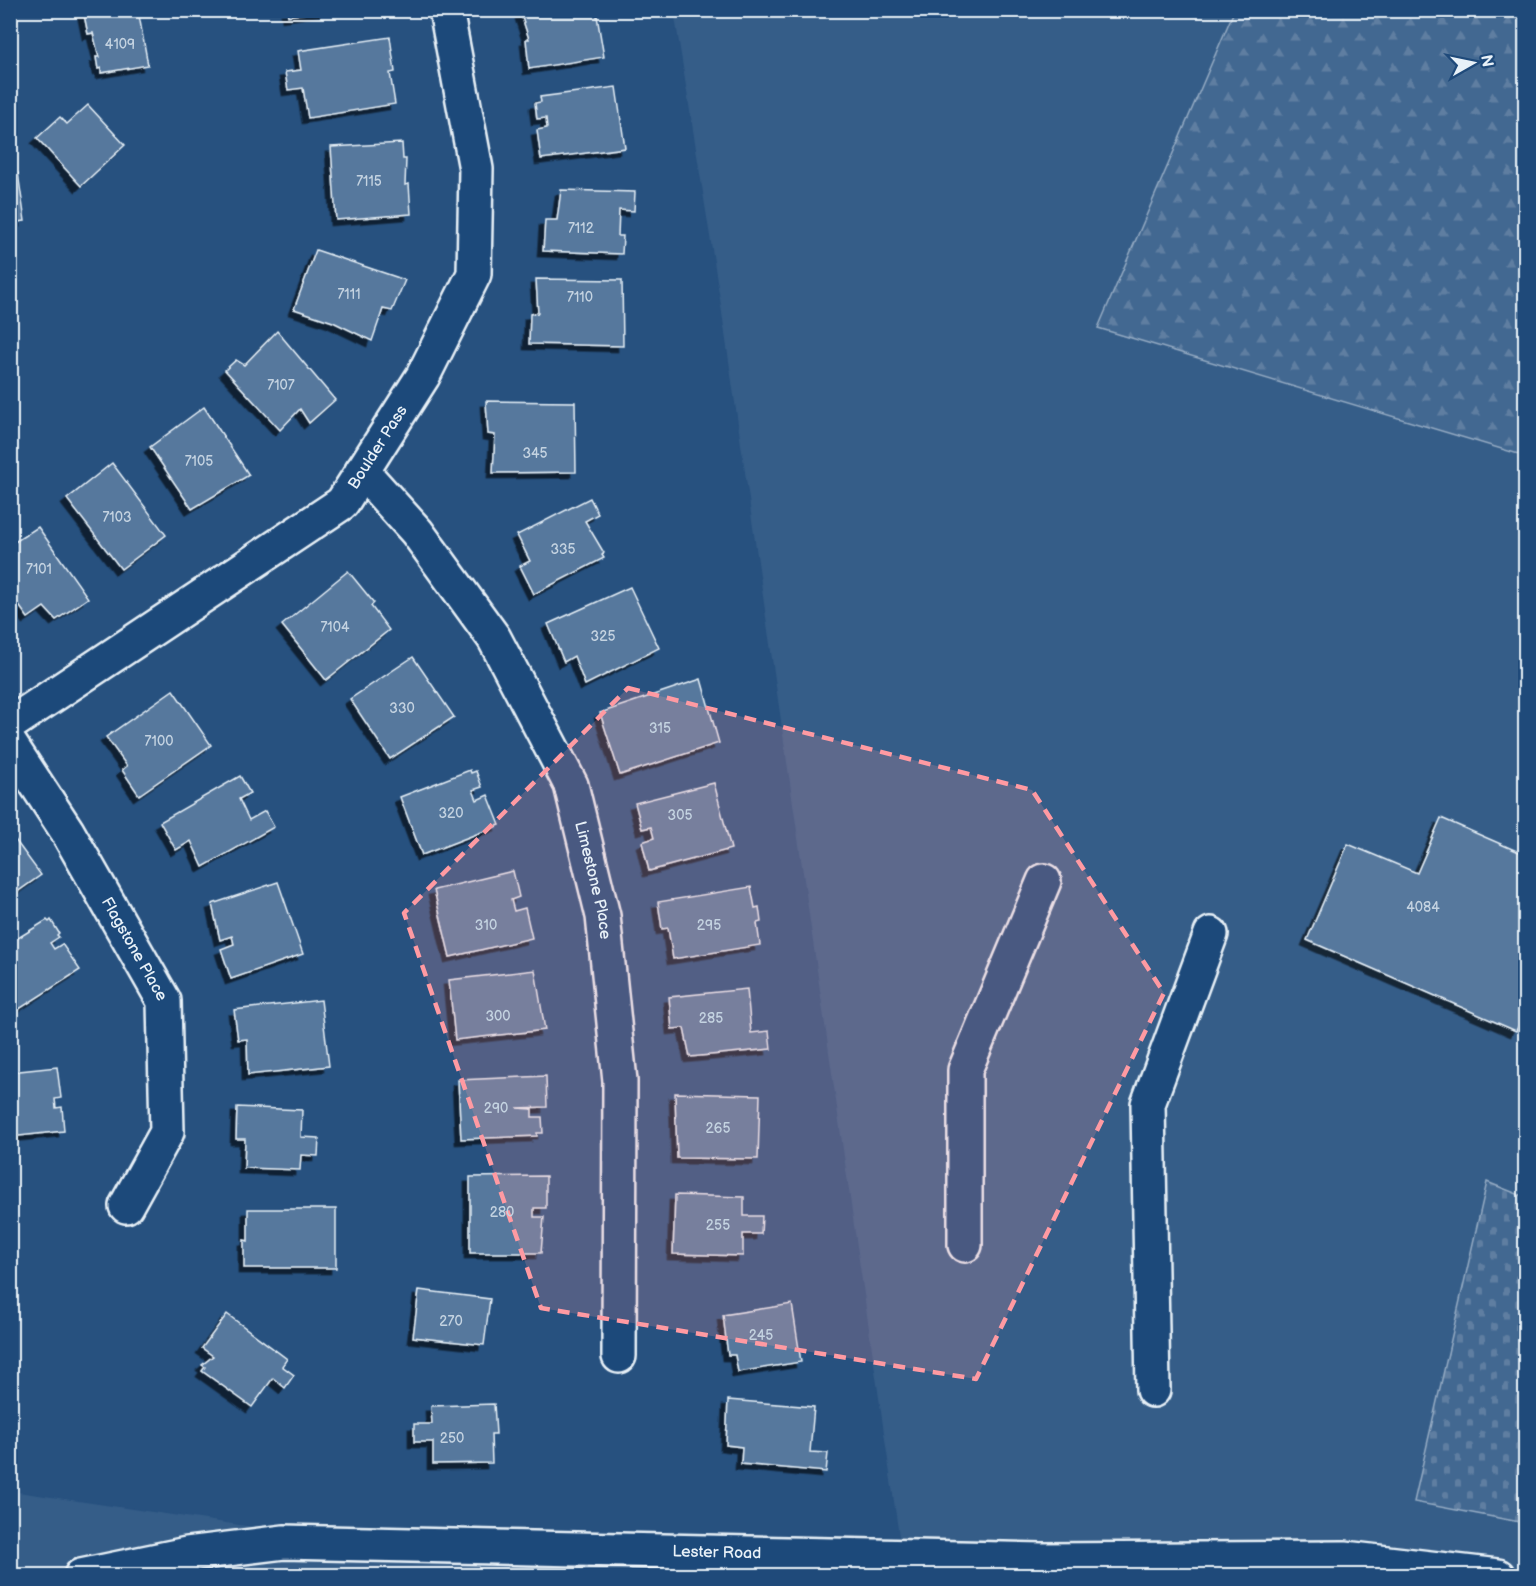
<svg xmlns="http://www.w3.org/2000/svg" width="1536" height="1586" font-family="'Balsamiq Sans',sans-serif">
<style>
.built{fill:#355d88}
.forest{fill:url(#forest-firs);stroke:#96acc4;stroke-width:1.5}
.cemetery{fill:url(#cemetery-stones);stroke:#96acc4;stroke-width:1.5}
.building{fill:#57789d;stroke:#e8f1f8;stroke-width:1.5;filter:url(#shadow)}
.lines{fill:none;stroke-linecap:round;stroke-linejoin:round}
.minor-casing{stroke:#e8f1f8;stroke-width:38}
.minor{stroke:#1f4a7a;stroke-width:33}
.marked{fill:#ff9aa2;fill-opacity:0.2;stroke:#ff9aa2;stroke-width:4.5;stroke-dasharray:12 8;stroke-linejoin:round}
.labels{text-anchor:middle;dominant-baseline:central;stroke-width:5;stroke-linejoin:round;paint-order:stroke}
.number-label{font-size:14px;fill:#c4d3e1}
.street-label{font-size:16px;fill:#e8f1f8;stroke:#1f4a7a}
</style>
<defs>
<pattern id="forest-firs" width="22" height="20" patternUnits="userSpaceOnUse" patternTransform="scale(1.5)"><rect width="22" height="20" fill="#436891"/><path d="M5 1l3.5 6h-7zM16 11l3.5 6h-7z" fill="#5e7ea1"/></pattern>
<pattern id="cemetery-stones" width="16" height="16" patternUnits="userSpaceOnUse" patternTransform="scale(1.5)"><rect width="16" height="16" fill="#436891"/><path d="M2 7V4a2 2 0 0 1 4 0v3zM10 15v-3a2 2 0 0 1 4 0v3z" fill="#5e7ea1"/></pattern>
<filter id="shadow"><feDropShadow dx="-5.5" dy="5.5" stdDeviation="0" flood-color="#0009"/></filter>
</defs>
<rect width="100%" height="100%" fill="#27517f"/>
<filter id="ink" filterUnits="userSpaceOnUse"><feTurbulence type="fractalNoise" baseFrequency=".0167" numOctaves="2"/><feDisplacementMap in="SourceGraphic" scale="12" xChannelSelector="R" yChannelSelector="G"/><feConvolveMatrix kernelMatrix="1 2 1 2 8 2 1 2 1" color-interpolation-filters="sRGB"/></filter>
<g filter="url(#ink)">
<polygon class="built" points="674,11 1234,11 1098,328 1525,456 1525,1575 11,1576 11,1491 294,1533 900,1543 720,299"/>
<polygon class="forest" points="1234,11 1525,11 1525,456 1098,328"/>
<polygon class="cemetery" points="1487,1182 1525,1197 1525,1523 1414,1502"/>
<g class="building">
<polygon points="83,10 138,10 148,65 101,73 101,68 98,69 96,57 99,57 93,33 88,34"/>
<polygon points="287,10 326,10 288,16"/>
<polygon points="524,10 596,10 604,57 529,69 526,39 529,39 521,14 525,13"/>
<polygon points="390,37 395,72 390,73 395,104 308,118 303,88 288,90 285,72 301,70 298,51"/>
<polygon points="616,87 625,148 541,159 537,130 547,128 546,118 537,119 535,103 541,102 540,97"/>
<polygon points="88,105 125,145 81,186 37,138 60,117 67,124"/>
<polygon points="402,143 403,159 406,159 405,185 409,184 411,214 336,220 331,147"/>
<polygon points="18,173 25,221 10,223 10,174"/>
<polygon points="561,190 635,192 634,211 619,210 618,236 623,236 622,254 543,251 545,220 557,220"/>
<polygon points="316,250 405,280 392,311 383,309 372,341 333,322 294,309"/>
<polygon points="536,279 622,280 623,346 529,344 530,314 538,313"/>
<polygon points="277,331 335,400 309,423 300,409 280,430 225,370 236,360 244,365"/>
<polygon points="486,401 575,402 576,472 493,473 495,435 488,434"/>
<polygon points="204,407 249,475 192,509 150,447"/>
<polygon points="112,463 166,535 121,569 67,499"/>
<polygon points="590,498 598,514 585,521 604,553 602,555 604,558 534,594 520,566 530,561 517,535"/>
<polygon points="38,527 88,598 56,620 44,607 28,618 10,593 10,545"/>
<polygon points="348,571 374,603 371,606 389,630 326,680 282,625"/>
<polygon points="630,587 659,648 585,685 574,656 564,662 548,624"/>
<polygon points="413,657 454,717 390,759 350,699"/>
<polygon points="701,679 719,743 620,775 600,713"/>
<polygon points="173,690 211,745 139,795 122,770 127,766 106,737"/>
<polygon points="470,770 471,773 476,771 482,787 473,790 477,800 488,795 500,825 422,855 400,797"/>
<polygon points="240,776 250,793 239,799 249,820 265,811 274,827 203,867 191,841 176,850 160,822"/>
<polygon points="714,783 731,849 649,871 642,842 654,838 651,827 642,829 635,803"/>
<polygon points="1441,818 1526,855 1526,1010 1516,1031 1307,940 1348,844 1417,873"/>
<polygon points="10,833 41,875 10,897"/>
<polygon points="513,871 519,897 511,900 514,911 525,908 532,938 450,957 434,890"/>
<polygon points="278,882 303,954 231,979 221,949 234,944 232,936 220,940 212,904"/>
<polygon points="751,887 755,908 759,907 761,922 757,923 760,945 673,959 668,928 662,929 658,902"/>
<polygon points="47,920 49,922 51,920 59,933 57,935 59,937 50,943 54,949 62,944 80,970 10,1015 10,943"/>
<polygon points="535,970 545,1030 455,1040 449,980"/>
<polygon points="747,989 751,1033 769,1031 771,1049 690,1057 684,1028 672,1029 669,997"/>
<polygon points="321,1000 329,1066 248,1075 247,1039 238,1040 234,1010"/>
<polygon points="57,1067 61,1098 55,1099 56,1108 62,1107 64,1131 10,1137 10,1072"/>
<polygon points="546,1076 547,1107 517,1108 532,1109 532,1117 542,1117 543,1133 537,1133 537,1136 461,1139 458,1080"/>
<polygon points="675,1093 760,1095 758,1159 677,1158"/>
<polygon points="237,1107 302,1110 301,1137 319,1138 318,1156 301,1155 300,1170 244,1168 245,1139 236,1139"/>
<polygon points="546,1176 546,1208 534,1208 534,1217 544,1217 541,1253 470,1253 470,1177"/>
<polygon points="675,1195 744,1197 744,1216 762,1216 761,1234 743,1234 743,1256 673,1254"/>
<polygon points="248,1209 336,1209 336,1268 244,1268 244,1240 248,1241"/>
<polygon points="419,1290 490,1299 484,1345 413,1337"/>
<polygon points="792,1304 801,1362 738,1372 735,1355 728,1355 723,1315"/>
<polygon points="227,1314 287,1359 282,1366 294,1375 285,1388 273,1378 252,1407 202,1371 205,1367 202,1365 213,1356 202,1348"/>
<polygon points="728,1400 814,1407 810,1452 828,1453 826,1472 741,1464 742,1447 726,1445"/>
<polygon points="494,1404 496,1434 491,1434 492,1463 433,1464 433,1442 414,1442 414,1424 432,1424 431,1406"/>
</g>
<g class="lines">
<g class="minor-casing">
<g id="minor">
<path id="s1" d="M362,471L417,532L494,638L571,785L603,916L620,1081L619,1356"/>
<path id="s2" d="M10,724L342,503L423,376L474,274L476,169L446,10"/>
<path id="s3" d="M10,744L67,831L164,1001L167,1132L126,1206"/>
<polyline points="965,1245 965,1070 1044,881"/>
<polyline points="1153,1390 1148,1104 1211,934"/>
<path id="s4" d="M81,1576L187,1554L284,1542L1042,1560L1345,1558L1498,1576"/>
</g>
</g>
<use href="#minor" class="minor"/>
</g>
</g>
<path class="marked" d="M628,688L1032,790L1164,993L976,1379L541,1308L404,913Z"/>
<g class="labels">
<g class="number-label">
<text x="120" y="44">4109</text>
<text x="369" y="181">7115</text>
<text x="581" y="228">7112</text>
<text x="349" y="294">7111</text>
<text x="580" y="297">7110</text>
<text x="281" y="385">7107</text>
<text x="535" y="453">345</text>
<text x="199" y="461">7105</text>
<text x="117" y="517">7103</text>
<text x="563" y="549">335</text>
<text x="39" y="569">7101</text>
<text x="335" y="627">7104</text>
<text x="603" y="636">325</text>
<text x="402" y="708">330</text>
<text x="660" y="728">315</text>
<text x="159" y="741">7100</text>
<text x="451" y="813">320</text>
<text x="680" y="815">305</text>
<text x="1423" y="907">4084</text>
<text x="486" y="925">310</text>
<text x="709" y="925">295</text>
<text x="498" y="1016">300</text>
<text x="711" y="1018">285</text>
<text x="496" y="1108">290</text>
<text x="718" y="1128">265</text>
<text x="502" y="1212">280</text>
<text x="718" y="1225">255</text>
<text x="451" y="1321">270</text>
<text x="761" y="1335">245</text>
<text x="452" y="1438">250</text>
</g>
<g class="street-label">
<text stroke="none"><textPath href="#s2" startOffset="465">Boulder Pass</textPath></text>
<text stroke="none"><textPath href="#s1" startOffset="477">Limestone Place</textPath></text>
<text stroke="none"><textPath href="#s3" startOffset="240">Flagstone Place</textPath></text>
<text stroke="none"><textPath href="#s4" startOffset="639">Lester Road</textPath></text>
</g>
</g>
<rect width="1536" height="1586" fill="none" stroke="#1f4a7a" stroke-width="36"/>
<rect x="18" y="18" width="1500" height="1550" fill="none" stroke="#e8f1f8" stroke-width="2" filter="url(#ink)"/>
<g transform="translate(1473 63) rotate(81)" stroke="#1f4a7a" stroke-width="4.5" paint-order="stroke">
<path d="M0-4.5L10 22L0 15L-10 22Z" fill="#e8f1f8"/>
<text y="-9" font-size="16" font-weight="bold" text-anchor="middle" fill="#e8f1f8">N</text>
</g>
</svg>
